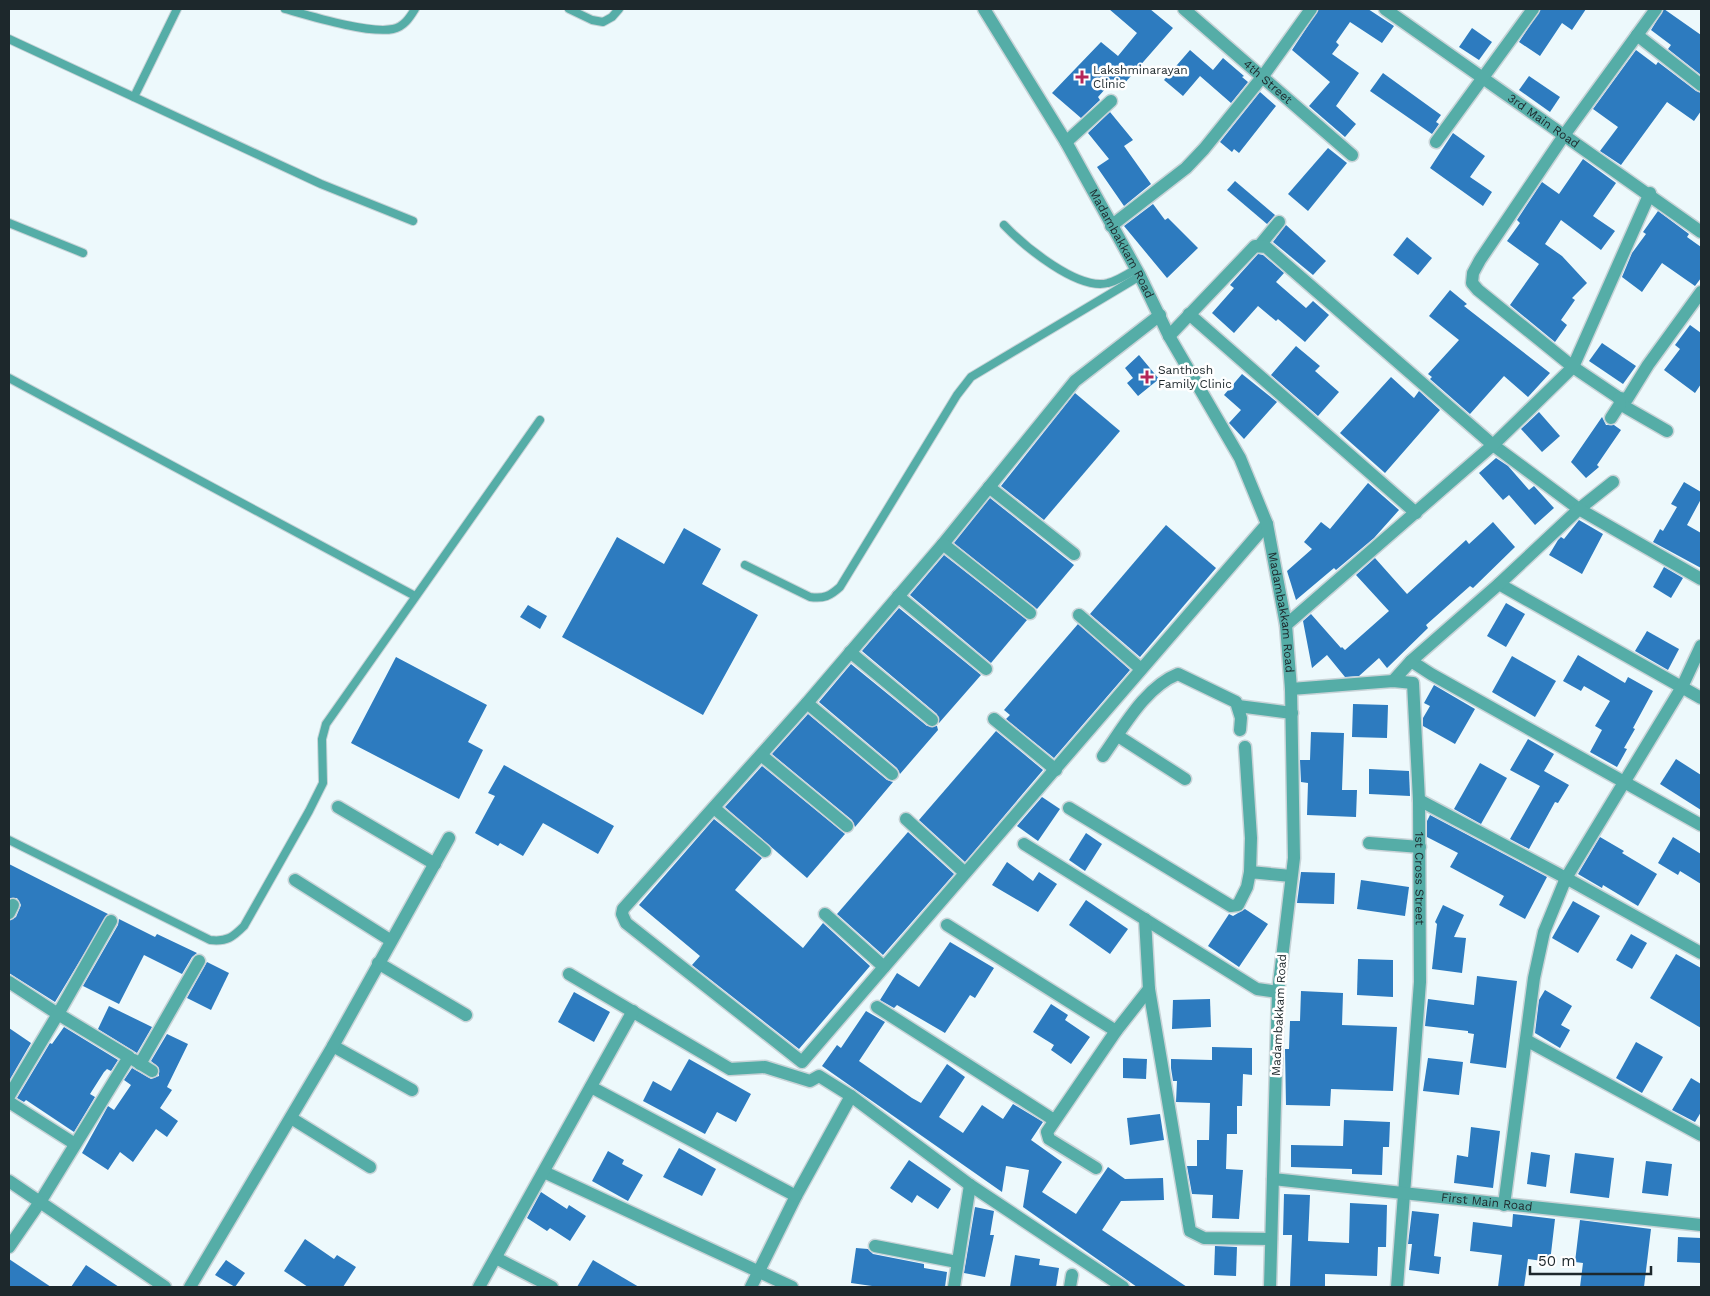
<svg xmlns="http://www.w3.org/2000/svg" width="1710" height="1296" font-family="'Work Sans',sans-serif">
<style>
.building{fill:#2d7bbf}
.lines{fill:none;stroke-linecap:round;stroke-linejoin:round}
.service-casing{stroke:#c8d3d7;stroke-width:10}
.minor-casing{stroke:#c8d3d7;stroke-width:15}
.tertiary-casing{stroke:#c8d3d7;stroke-width:15}
.service{stroke:#55ada7;stroke-width:8}
.minor{stroke:#55ada7;stroke-width:12}
.tertiary{stroke:#55ada7;stroke-width:12}
.poi-dot{fill:#b52658;stroke:#fff;stroke-width:2}
.labels{text-anchor:middle;dominant-baseline:central;stroke-width:5;stroke-linejoin:round;paint-order:stroke}
.poi-label{font-size:12px;fill:#1d282c;stroke:#fff;text-anchor:start}
.street-label{font-size:12px;fill:#1d282c;stroke:#fff}
</style>
<rect width="100%" height="100%" fill="#edf9fc"/>
<g class="building">
<polygon points="1109,9 1150,9 1173,28 1123,85 1115,78 1098,97 1100,100 1081,118 1052,93 1101,42 1118,56 1137,33"/>
<polygon points="1319,9 1368,9 1394,26 1382,43 1350,22 1336,42 1339,45 1332,54 1359,73 1336,106 1356,124 1345,137 1309,106 1330,82 1292,50"/>
<polygon points="1541,9 1586,9 1572,30 1562,23 1540,56 1519,42"/>
<polygon points="1664,9 1701,35 1701,75 1668,49 1671,45 1651,30"/>
<polygon points="1472,28 1492,42 1479,60 1459,47"/>
<polygon points="1190,50 1213,70 1223,58 1244,76 1242,77 1248,82 1231,103 1200,76 1183,96 1164,80"/>
<polygon points="1636,50 1656,65 1658,62 1696,91 1701,93 1701,111 1694,121 1667,102 1621,165 1600,151 1618,127 1593,109"/>
<polygon points="1383,73 1441,115 1436,122 1439,124 1432,134 1370,91"/>
<polygon points="1529,76 1560,97 1550,112 1519,90"/>
<polygon points="1260,92 1276,106 1239,153 1234,149 1232,152 1220,142"/>
<polygon points="1110,112 1133,140 1124,146 1151,184 1124,206 1097,167 1109,159 1088,133"/>
<polygon points="1453,133 1485,156 1470,177 1492,192 1483,206 1430,168"/>
<polygon points="1328,148 1347,163 1308,211 1288,194"/>
<polygon points="1583,159 1616,183 1593,216 1615,231 1601,250 1561,220 1545,244 1562,256 1587,283 1572,298 1575,300 1561,320 1567,325 1555,342 1510,305 1539,264 1507,241 1520,223 1517,220 1542,182 1559,194"/>
<polygon points="1235,181 1275,215 1267,224 1227,190"/>
<polygon points="1153,204 1165,220 1168,218 1198,248 1167,278 1124,226"/>
<polygon points="1658,211 1689,234 1687,237 1701,247 1701,278 1695,286 1662,263 1642,292 1622,277 1632,253 1646,234 1643,232"/>
<polygon points="1286,225 1326,261 1313,275 1273,242"/>
<polygon points="1407,237 1432,258 1418,275 1393,255"/>
<polygon points="1258,254 1263,255 1284,273 1276,282 1306,308 1313,301 1329,315 1305,342 1278,319 1276,321 1258,306 1234,333 1212,313 1234,288 1230,285"/>
<polygon points="1450,290 1467,304 1464,306 1550,373 1528,397 1504,376 1470,414 1430,379 1432,377 1428,374 1459,340 1429,316"/>
<polygon points="1690,325 1701,333 1701,384 1695,393 1664,370 1680,349 1675,345"/>
<polygon points="1602,343 1636,366 1623,384 1589,361"/>
<polygon points="1296,346 1320,366 1315,371 1339,392 1318,416 1271,375"/>
<polygon points="1139,355 1159,379 1138,396 1127,383 1133,378 1125,368"/>
<polygon points="1242,374 1277,402 1244,439 1229,423 1241,410 1224,395"/>
<polygon points="1391,377 1414,398 1419,391 1440,410 1385,473 1340,433"/>
<polygon points="1075,393 1120,431 1044,520 1001,486"/>
<polygon points="1539,412 1560,436 1542,452 1521,429"/>
<polygon points="1602,417 1606,425 1614,425 1621,430 1597,465 1599,467 1586,478 1571,462"/>
<polygon points="1496,458 1508,466 1529,490 1534,486 1554,508 1535,525 1509,495 1503,500 1479,473"/>
<polygon points="1684,482 1701,492 1701,499 1687,525 1701,533 1701,568 1653,542 1660,529 1663,531 1677,507 1671,504"/>
<polygon points="1368,483 1399,510 1374,538 1336,570 1334,568 1296,600 1287,571 1312,549 1304,542 1321,522 1330,529"/>
<polygon points="990,498 1074,565 1037,609 954,543"/>
<polygon points="1579,520 1603,534 1582,574 1549,555 1558,540 1561,537 1564,539"/>
<polygon points="1493,522 1515,547 1473,588 1470,586 1426,625 1428,628 1387,668 1379,658 1359,676 1345,677 1327,655 1312,668 1303,621 1311,614 1341,648 1342,647 1345,650 1389,611 1356,575 1375,558 1407,594 1466,540 1469,544"/>
<polygon points="1166,525 1216,568 1140,657 1090,614"/>
<polygon points="684,528 721,549 702,584 758,615 703,715 562,637 617,537 664,564"/>
<polygon points="944,555 1027,620 991,663 910,595"/>
<polygon points="1664,567 1683,578 1671,598 1653,587"/>
<polygon points="1506,603 1525,614 1506,647 1487,636"/>
<polygon points="528,605 547,616 540,629 520,617"/>
<polygon points="899,608 981,675 939,723 937,714 862,651"/>
<polygon points="1078,624 1130,670 1054,758 1006,719 1010,715 1004,710"/>
<polygon points="1647,631 1679,649 1668,670 1635,651"/>
<polygon points="1578,655 1625,683 1628,677 1653,691 1633,728 1635,729 1624,748 1627,749 1617,767 1590,752 1602,730 1595,726 1610,701 1584,686 1581,691 1563,681"/>
<polygon points="1512,656 1556,681 1535,717 1492,692"/>
<polygon points="396,657 487,705 468,742 483,750 459,799 351,743"/>
<polygon points="851,664 927,726 937,726 938,730 900,774 897,768 819,702"/>
<polygon points="1434,685 1475,709 1455,744 1423,726 1423,718 1430,706 1424,703"/>
<polygon points="1353,704 1388,705 1387,738 1352,737"/>
<polygon points="808,714 887,780 893,782 855,827 852,820 772,754"/>
<polygon points="996,731 1043,770 965,862 919,820"/>
<polygon points="1311,732 1344,733 1342,790 1357,790 1356,817 1307,815 1308,783 1301,782 1300,760 1310,760"/>
<polygon points="1528,739 1554,754 1544,771 1569,785 1558,803 1555,802 1529,849 1510,839 1540,786 1510,770"/>
<polygon points="1676,759 1701,775 1701,810 1660,784"/>
<polygon points="1480,763 1507,778 1481,824 1454,809"/>
<polygon points="504,765 614,826 598,854 543,823 523,856 500,843 498,846 475,833 495,796 488,793"/>
<polygon points="762,766 845,834 807,878 725,807"/>
<polygon points="1369,769 1409,771 1410,796 1369,794"/>
<polygon points="1042,797 1060,809 1038,841 1017,826"/>
<polygon points="1430,815 1547,877 1525,919 1499,905 1504,896 1450,867 1458,853 1427,837 1427,821"/>
<polygon points="714,819 762,858 735,890 803,948 823,923 870,966 799,1049 692,965 700,956 639,905"/>
<polygon points="908,832 954,874 883,955 837,914"/>
<polygon points="1086,833 1102,844 1085,871 1069,860"/>
<polygon points="1600,837 1624,851 1622,853 1657,874 1638,906 1603,885 1602,888 1578,874"/>
<polygon points="1673,837 1701,854 1701,884 1680,871 1678,875 1658,863"/>
<polygon points="1007,862 1033,881 1039,872 1057,884 1038,912 992,885"/>
<polygon points="9,864 108,914 55,1002 9,973 9,921 16,917 21,905 17,898 9,898"/>
<polygon points="1301,872 1335,873 1334,904 1297,903"/>
<polygon points="1361,880 1409,887 1405,916 1357,909"/>
<polygon points="1086,900 1128,929 1110,954 1069,925"/>
<polygon points="1573,901 1600,916 1578,953 1552,938"/>
<polygon points="1443,905 1464,915 1454,937 1466,938 1462,973 1432,969 1437,924 1435,922"/>
<polygon points="1245,909 1268,924 1239,967 1208,946 1229,914 1233,916"/>
<polygon points="119,919 155,937 157,934 197,953 192,957 182,974 144,955 119,1004 83,986 118,925"/>
<polygon points="1631,934 1647,943 1632,969 1616,960"/>
<polygon points="950,942 994,968 975,998 970,995 945,1033 897,1005 894,1008 880,1000 897,973 919,987"/>
<polygon points="1676,954 1701,968 1701,1028 1650,998"/>
<polygon points="1358,959 1393,960 1393,997 1357,995"/>
<polygon points="207,962 229,973 211,1010 187,998"/>
<polygon points="1477,976 1517,981 1506,1068 1470,1063 1474,1034 1468,1033 1468,1031 1425,1026 1428,999 1474,1005"/>
<polygon points="1545,990 1572,1006 1561,1025 1570,1030 1560,1048 1535,1033 1539,1000"/>
<polygon points="1301,991 1343,993 1342,1025 1397,1027 1393,1091 1331,1089 1330,1106 1286,1105 1285,1049 1289,1049 1290,1021 1300,1021"/>
<polygon points="574,992 610,1012 594,1042 558,1022"/>
<polygon points="1210,999 1211,1027 1172,1029 1173,1000"/>
<polygon points="1051,1004 1068,1015 1065,1020 1090,1037 1071,1064 1051,1050 1054,1045 1033,1032"/>
<polygon points="109,1006 152,1027 137,1053 98,1029"/>
<polygon points="866,1011 885,1022 859,1061 912,1098 921,1103 947,1064 965,1077 939,1117 963,1133 982,1105 1003,1119 1013,1104 1043,1122 1031,1140 1062,1162 1042,1192 1076,1214 1108,1167 1125,1179 1163,1178 1164,1200 1121,1201 1102,1230 1187,1287 1137,1287 1023,1207 1029,1170 1006,1166 1002,1192 822,1066 837,1045 841,1048"/>
<polygon points="64,1027 118,1060 111,1071 107,1069 104,1072 90,1094 95,1097 74,1132 26,1100 24,1102 17,1098 50,1043 52,1044"/>
<polygon points="9,1028 31,1043 9,1081"/>
<polygon points="167,1034 188,1044 167,1087 172,1090 160,1108 178,1121 167,1137 156,1129 133,1162 120,1152 108,1170 82,1153 108,1106 114,1110 131,1085 124,1080 132,1068 151,1079 159,1076 159,1068 151,1061"/>
<polygon points="1636,1042 1663,1057 1642,1093 1616,1078"/>
<polygon points="1212,1047 1252,1048 1252,1075 1243,1074 1242,1106 1237,1106 1237,1134 1227,1134 1226,1169 1243,1170 1239,1219 1212,1218 1213,1195 1192,1194 1187,1166 1197,1166 1197,1140 1209,1140 1210,1103 1176,1102 1177,1081 1173,1081 1171,1068 1171,1059 1212,1060"/>
<polygon points="1123,1058 1147,1059 1146,1079 1123,1078"/>
<polygon points="1428,1058 1463,1062 1459,1095 1423,1091"/>
<polygon points="689,1059 751,1094 736,1122 717,1112 705,1134 643,1101 653,1081 671,1091"/>
<polygon points="1691,1078 1701,1084 1701,1112 1695,1122 1672,1110"/>
<polygon points="1160,1114 1164,1140 1130,1145 1127,1118"/>
<polygon points="1344,1120 1390,1122 1389,1147 1383,1147 1382,1175 1352,1174 1352,1169 1291,1167 1291,1145 1343,1146"/>
<polygon points="1471,1127 1500,1131 1493,1188 1454,1183 1457,1155 1468,1157"/>
<polygon points="679,1148 716,1169 702,1196 663,1177"/>
<polygon points="608,1151 624,1160 622,1164 643,1175 628,1201 592,1181"/>
<polygon points="1531,1152 1550,1155 1546,1187 1527,1184"/>
<polygon points="1575,1153 1614,1158 1609,1198 1570,1193"/>
<polygon points="909,1160 951,1189 938,1209 917,1195 912,1203 890,1188"/>
<polygon points="1646,1161 1672,1164 1668,1196 1642,1193"/>
<polygon points="541,1192 567,1209 569,1205 586,1216 570,1241 550,1228 547,1231 527,1218"/>
<polygon points="1284,1194 1310,1195 1308,1241 1349,1243 1350,1203 1387,1205 1386,1247 1378,1247 1377,1276 1325,1274 1325,1287 1290,1287 1292,1235 1283,1235"/>
<polygon points="975,1207 994,1211 990,1235 994,1235 985,1277 964,1273"/>
<polygon points="1412,1211 1439,1214 1434,1256 1441,1257 1439,1274 1409,1270 1412,1244 1408,1244"/>
<polygon points="1513,1214 1555,1219 1550,1262 1528,1259 1524,1287 1498,1287 1502,1255 1470,1251 1473,1222 1512,1227"/>
<polygon points="1580,1220 1651,1229 1644,1287 1580,1287 1583,1263 1575,1262"/>
<polygon points="1678,1237 1701,1238 1701,1263 1677,1262"/>
<polygon points="305,1239 334,1259 337,1255 356,1267 343,1287 308,1287 284,1271"/>
<polygon points="1215,1246 1237,1247 1236,1276 1214,1275"/>
<polygon points="856,1248 868,1249 873,1254 924,1264 924,1268 947,1272 945,1287 879,1287 851,1283"/>
<polygon points="1015,1255 1040,1259 1039,1265 1059,1268 1056,1287 1010,1287"/>
<polygon points="9,1259 51,1287 9,1287"/>
<polygon points="226,1260 245,1273 235,1287 215,1275"/>
<polygon points="593,1260 639,1287 577,1287"/>
<polygon points="86,1265 119,1287 71,1287"/>
</g>
<g class="lines">
<g class="service-casing">
<g id="service">
<path d="M285,9C310,16 369,34 393,29C404,27 410,17 415,9"/>
<polyline points="569,9 592,20 603,22 612,17 619,9"/>
<polyline points="9,39 321,184 413,221"/>
<polyline points="134,97 177,9"/>
<polyline points="9,223 83,253"/>
<path d="M1004,225C1024,246 1078,291 1108,283C1117,281 1128,274 1136,269"/>
<polyline points="9,378 415,596"/>
<path d="M745,565L810,597C824,599 830,596 840,587L957,395L971,377L1140,276"/>
<path d="M9,840L210,940C227,942 233,937 244,926L309,811L323,783L322,739L326,724L540,420"/>
</g>
</g>
<g class="minor-casing">
<g id="minor">
<path id="s1" d="M1184,9L1352,155"/>
<path id="s2" d="M1385,9L1701,232"/>
<polyline points="1656,9 1565,134 1480,260 1473,273 1472,283 1478,290 1573,367 1619,398 1627,399 1648,365 1701,292"/>
<polyline points="1637,35 1701,85"/>
<polyline points="1066,142 1111,101"/>
<polyline points="1436,142 1533,9"/>
<polyline points="1111,226 1186,168 1204,149 1263,76 1311,9"/>
<polyline points="1260,245 1279,222"/>
<polyline points="1189,314 1416,513"/>
<polyline points="1160,315 1075,381 943,544 807,703 623,909 622,914 626,923 802,1062 1267,524"/>
<polyline points="1169,336 1255,246 1266,247 1493,445 1579,509 1613,482"/>
<polyline points="1620,404 1667,431"/>
<polyline points="1611,418 1620,404 1619,398"/>
<polyline points="989,487 1074,554"/>
<polyline points="943,544 1030,613"/>
<polyline points="1499,584 1701,698"/>
<polyline points="898,596 986,669"/>
<polyline points="1079,615 1141,669"/>
<polyline points="1286,625 1493,445 1573,367 1650,193"/>
<polyline points="850,652 932,720"/>
<polyline points="1411,661 1431,674 1701,825"/>
<polyline points="1393,681 1411,661 1499,584 1579,509 1701,579"/>
<path id="s3" d="M1291,689L1393,681L1413,683L1419,800L1420,982L1397,1287"/>
<polyline points="807,703 892,774"/>
<polyline points="1238,706 1292,713"/>
<polyline points="994,719 1056,770"/>
<polyline points="1118,736 1185,779"/>
<polyline points="1245,747 1251,838 1250,872"/>
<polyline points="761,755 847,826"/>
<path d="M1103,756C1123,728 1145,687 1178,674L1236,702L1241,718L1240,730"/>
<polyline points="1419,800 1566,878 1701,953"/>
<polyline points="338,807 435,864"/>
<polyline points="714,808 765,851"/>
<polyline points="1069,808 1231,906 1238,905 1247,887 1250,872 1291,876"/>
<polyline points="906,819 965,873"/>
<polyline points="1369,843 1420,847"/>
<polyline points="1024,844 1257,989 1278,992"/>
<polyline points="295,880 390,940"/>
<polyline points="9,913 13,905"/>
<polyline points="825,914 884,967"/>
<polyline points="1145,919 1149,989 1190,1231 1204,1238 1271,1239"/>
<polyline points="947,925 1116,1031"/>
<polyline points="378,963 466,1015"/>
<polyline points="569,974 730,1069 765,1067 810,1081 819,1076 851,1096 796,1196 751,1287"/>
<polyline points="9,982 58,1014 111,921"/>
<polyline points="877,1007 1054,1120"/>
<polyline points="1526,1040 1701,1135"/>
<polyline points="333,1046 412,1090"/>
<polyline points="134,1060 152,1071"/>
<polyline points="140,1064 199,961"/>
<polyline points="591,1087 796,1196"/>
<polyline points="9,1096 58,1014 129,1057 40,1202 9,1247"/>
<polyline points="851,1096 970,1185 1123,1287"/>
<polyline points="9,1102 75,1144"/>
<polyline points="291,1118 370,1167"/>
<polyline points="1096,1168 1049,1139 1047,1132 1116,1031 1149,989"/>
<polyline points="544,1172 792,1287"/>
<path id="s4" d="M1273,1179L1701,1225"/>
<polyline points="9,1181 165,1287"/>
<polyline points="1504,1205 1534,978 1544,932 1566,878 1682,687 1701,646"/>
<polyline points="875,1246 957,1262"/>
<polyline points="496,1258 552,1287"/>
<polyline points="190,1287 333,1046 449,838"/>
<polyline points="479,1287 633,1011"/>
<polyline points="954,1287 970,1185"/>
<polyline points="1070,1287 1072,1275"/>
</g>
</g>
<g class="tertiary-casing">
<g id="tertiary">
<path id="s5" d="M984,9L1066,142L1140,276L1169,336L1240,458L1267,524L1286,625L1291,689L1294,858L1278,992L1270,1287"/>
</g>
</g>
<use href="#service" class="service"/>
<use href="#minor" class="minor"/>
<use href="#tertiary" class="tertiary"/>
</g>
<g class="poi-dot">
<path d="M1079.5 69.5h5v5h5v5h-5v5h-5v-5h-5v-5h5z"/>
<path d="M1144.5 369.5h5v5h5v5h-5v5h-5v-5h-5v-5h5z"/>
</g>
<g class="labels">
<g class="poi-label">
<text x="1093" y="70">Lakshminarayan<tspan x="1093" dy="14">Clinic</tspan></text>
<text x="1158" y="370">Santhosh<tspan x="1158" dy="14">Family Clinic</tspan></text>
</g>
<g class="street-label">
<text stroke="none"><textPath href="#s1" startOffset="111">4th Street</textPath></text>
<text stroke="none"><textPath href="#s2" startOffset="194">3rd Main Road</textPath></text>
<text stroke="none"><textPath href="#s5" startOffset="272">Madambakkam Road</textPath></text>
<text stroke="none"><textPath href="#s5" startOffset="678">Madambakkam Road</textPath></text>
<text stroke="none"><textPath href="#s3" startOffset="318">1st Cross Street</textPath></text>
<text transform="translate(1279 1015) rotate(-87)">Madambakkam Road</text>
<text stroke="none"><textPath href="#s4" startOffset="215">First Main Road</textPath></text>
</g>
</g>
<rect width="1710" height="1296" fill="none" stroke="#1d282c" stroke-width="20"/>
<path d="M1530 1266v8h121v-8" fill="none" stroke="#1d282c" stroke-width="2.5"/>
<text x="1538" y="1266" font-size="15" fill="#1d282c" stroke="#ffffff" stroke-width="4" paint-order="stroke">50 m</text>
</svg>
